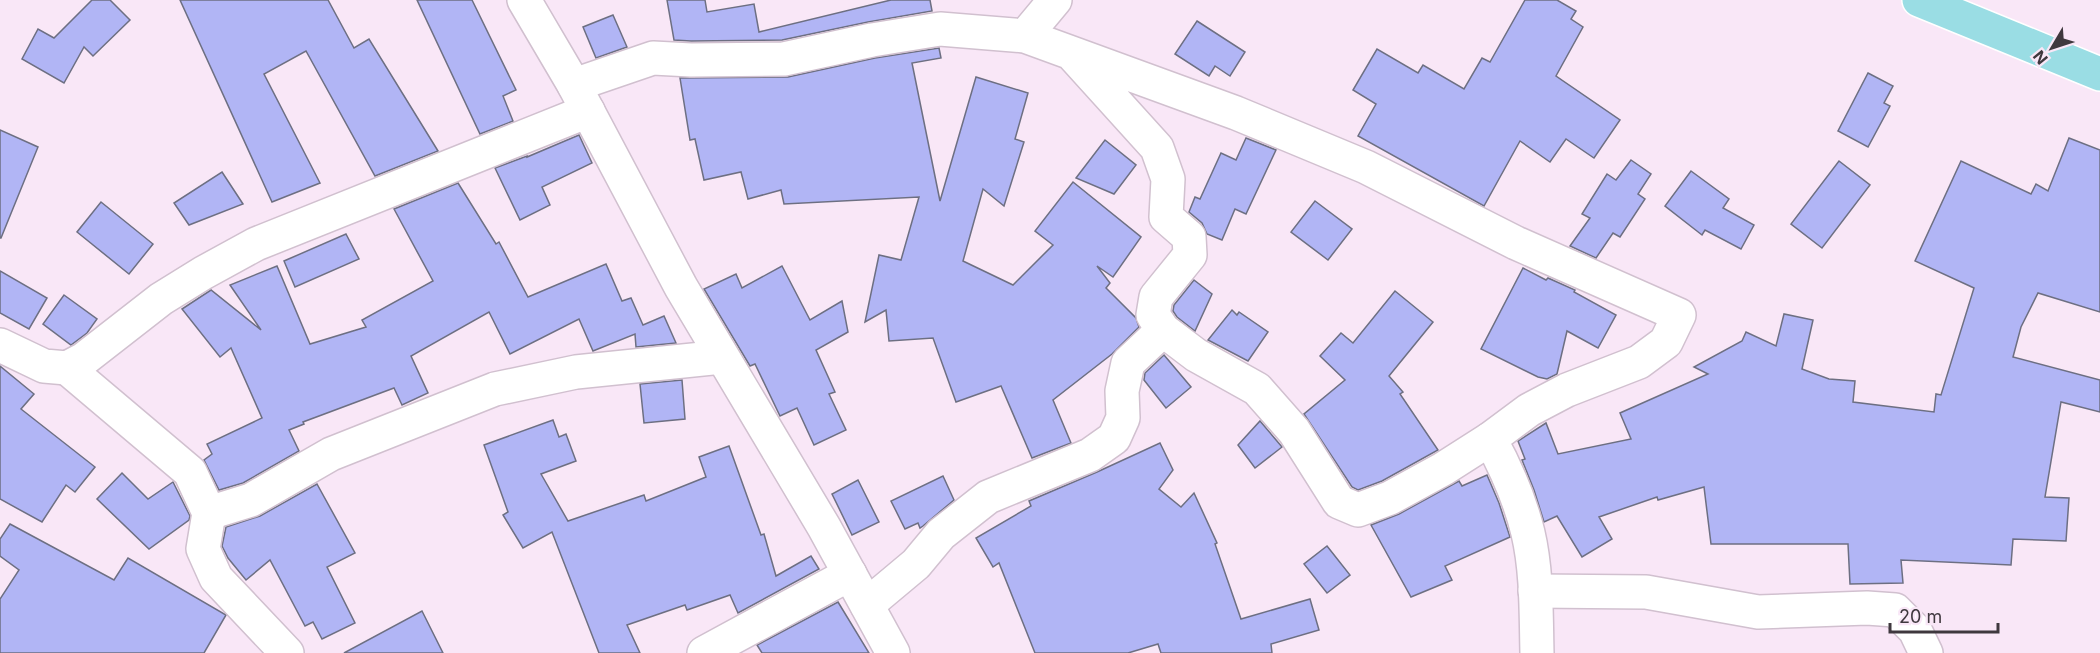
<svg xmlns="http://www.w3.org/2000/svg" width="2100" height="653" font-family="Inter,sans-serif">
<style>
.building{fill:#b1b5f5;stroke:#6d6f82;stroke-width:1.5}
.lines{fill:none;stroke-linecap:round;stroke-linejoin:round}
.minor-casing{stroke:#d1c0cf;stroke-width:36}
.major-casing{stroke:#fff;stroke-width:36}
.minor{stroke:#fff;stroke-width:33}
.major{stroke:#9adde4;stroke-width:33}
</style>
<rect width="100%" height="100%" fill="#f9e7f7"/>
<g class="building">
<polygon points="92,0 110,0 130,20 93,56 84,47 64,83 22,59 38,29 54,38"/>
<polygon points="180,0 328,0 354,48 369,39 438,151 375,176 306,51 264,74 320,183 272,202"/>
<polygon points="417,0 472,0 516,90 503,96 513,121 480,134"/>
<polygon points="667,0 705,0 707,12 754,4 759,32 891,0 930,0 932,11 868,22 782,40 691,41 674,40"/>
<polygon points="1525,0 1557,0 1576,11 1571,19 1583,27 1556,76 1620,120 1594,158 1566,139 1550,162 1520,141 1484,206 1358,136 1376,104 1353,90 1377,49 1418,73 1423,65 1464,89 1482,58 1490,62"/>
<polygon points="613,15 627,47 596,58 583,27"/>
<polygon points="1197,21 1245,52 1230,76 1215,66 1209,76 1175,54"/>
<polygon points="939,48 941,58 912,63 940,201 976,77 1028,93 1015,139 1024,142 1004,206 983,189 963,261 1013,285 1053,245 1035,231 1073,182 1141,237 1113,277 1097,266 1110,283 1106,288 1136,318 1139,327 1112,354 1053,400 1071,443 1032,458 1001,386 956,402 933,338 889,341 886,310 865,322 879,255 901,260 919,197 784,204 781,190 748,199 741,172 704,180 695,139 690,140 680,78 788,77 875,58"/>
<polygon points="1868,73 1893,86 1884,103 1890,106 1868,147 1838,131"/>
<polygon points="0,130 38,147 1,238 0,238"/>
<polygon points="579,135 592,163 542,187 550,205 520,220 495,168 527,156 527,157"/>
<polygon points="1246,138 1276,150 1246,214 1235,209 1222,240 1207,234 1202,223 1189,212 1195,197 1200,199 1221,153 1236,160"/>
<polygon points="2069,138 2100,150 2100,312 2038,293 2021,327 2013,357 2100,380 2100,412 2061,402 2045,497 2069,498 2066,541 2013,539 2011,565 1901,560 1903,583 1850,584 1848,544 1711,544 1704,487 1658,500 1657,497 1599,517 1612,539 1582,557 1557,516 1544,522 1534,490 1522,460 1525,459 1518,441 1546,423 1558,454 1631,439 1620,413 1708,374 1694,367 1742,341 1746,332 1776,346 1784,314 1813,320 1802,369 1829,379 1855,381 1853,402 1934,412 1936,394 1941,395 1974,288 1915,261 1961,161 2031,194 2036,184 2048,191"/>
<polygon points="1105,140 1136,165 1114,194 1076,178"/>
<polygon points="1631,160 1651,174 1638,194 1645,199 1620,237 1613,233 1596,258 1570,246 1590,218 1582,214 1607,174 1616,180"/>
<polygon points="1839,161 1870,185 1822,248 1791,224"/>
<polygon points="1691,171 1729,199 1723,208 1754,225 1741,249 1705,230 1702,235 1665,206"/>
<polygon points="222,172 243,204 189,225 174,203"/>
<polygon points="458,183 496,244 499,242 528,297 606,264 622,301 631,298 643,325 664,316 676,343 636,347 635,334 593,351 579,319 510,354 489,312 411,356 428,393 402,405 394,388 303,422 304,424 289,430 299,451 243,483 219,490 204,460 212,454 207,444 262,418 231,348 220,357 182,309 211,290 261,330 230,285 277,266 310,344 366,327 362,320 433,281 394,209"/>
<polygon points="1315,201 1352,229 1328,260 1291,232"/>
<polygon points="101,202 153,244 129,274 77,232"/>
<polygon points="346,234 359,259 295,287 284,261"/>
<polygon points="782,266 810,320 842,301 848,332 816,350 835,392 829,394 846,430 814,445 797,408 780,416 755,364 750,366 704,289 736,274 742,288"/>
<polygon points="1523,268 1546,280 1548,278 1575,290 1574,292 1616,315 1598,348 1567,331 1557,374 1547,379 1538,377 1481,349"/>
<polygon points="0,271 47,298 29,329 0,313"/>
<polygon points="1194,280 1212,294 1195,331 1177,317 1173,311 1174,305"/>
<polygon points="1395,291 1433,322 1389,376 1403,392 1400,394 1438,450 1382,481 1358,490 1352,487 1304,414 1345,380 1320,356 1341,333 1353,343"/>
<polygon points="64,295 97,319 87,333 71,345 43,324"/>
<polygon points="1232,310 1237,315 1239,312 1268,332 1248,361 1208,340"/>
<polygon points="1164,355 1191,387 1166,408 1144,380 1145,373"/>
<polygon points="0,366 34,394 21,409 95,467 75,492 66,485 42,522 0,499"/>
<polygon points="682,380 685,419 644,423 640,384"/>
<polygon points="553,420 559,437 566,434 576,461 541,474 568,521 644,495 646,501 706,477 699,457 729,446 761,535 764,534 776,576 811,556 819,569 738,613 730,595 687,610 685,605 627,625 640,653 599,653 552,532 523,548 503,515 508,512 484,445"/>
<polygon points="1260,421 1282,447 1255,468 1238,445"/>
<polygon points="1160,443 1173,470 1159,489 1181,507 1194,493 1217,543 1215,544 1241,619 1310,599 1319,630 1271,644 1272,653 1161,653 1158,644 1128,653 1035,653 999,563 993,567 976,538 1031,506 1029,501 1097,472"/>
<polygon points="122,473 148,499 173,482 190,516 189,520 149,549 97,499"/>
<polygon points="1487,475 1499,503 1510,537 1445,566 1452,580 1411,597 1371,525 1399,514 1459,481 1462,486"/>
<polygon points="943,476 954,500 923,526 920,528 918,523 905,529 891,501"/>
<polygon points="858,480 879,522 852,535 832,494"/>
<polygon points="317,484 355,553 327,567 355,623 322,639 313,622 305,626 270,560 246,580 228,558 222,546 226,527 260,516"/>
<polygon points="10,524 114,580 128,558 226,615 204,653 0,653 0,599 19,570 0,556 0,539"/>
<polygon points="1327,546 1350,575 1327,593 1304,564"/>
<polygon points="838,602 869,653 762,653 757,645"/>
<polygon points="422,611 443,653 344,653"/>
</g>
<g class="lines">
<g class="minor-casing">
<g id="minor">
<polyline points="524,0 574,85 681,287 824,527 893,653"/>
<polyline points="1025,36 1055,0"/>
<polyline points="574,85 653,58 691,60 784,59 872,40 940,29 1025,36 1236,113 1366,167 1516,243 1679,315 1666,342 1639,362 1567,390 1529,410 1490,439 1443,469 1390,498 1358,510 1339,502 1294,431 1257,389 1196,355 1163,330 1153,315 1156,297 1190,255 1189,237 1166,217 1168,179 1157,148 1071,53"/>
<polyline points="0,345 44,366 67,368 84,359 161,299 203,273 256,244 588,111"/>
<polyline points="67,368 190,472 209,513 203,549 216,578 287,653"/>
<path d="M1490,439C1506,468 1520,500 1528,533C1537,571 1536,614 1537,653"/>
<polyline points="209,513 251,500 331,454 495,389 576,372 722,357"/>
<polyline points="1535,591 1646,592 1758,612 1867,608 1895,610 1915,630 1926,653"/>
<polyline points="867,605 916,564 941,534 988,497 1090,455 1114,438 1123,418 1122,391 1128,363 1163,330"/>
<polyline points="704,653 850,574"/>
</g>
</g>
<g class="major-casing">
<polyline id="major" points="1919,0 2100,74"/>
</g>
<use href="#minor" class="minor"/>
<use href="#major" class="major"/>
</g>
<g transform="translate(2052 48) rotate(231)" stroke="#f9e7f7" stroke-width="4.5" paint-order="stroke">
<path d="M0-4.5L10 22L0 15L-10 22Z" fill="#3f383e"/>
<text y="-9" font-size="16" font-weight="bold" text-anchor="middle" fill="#3f383e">N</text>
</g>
<path d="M1890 623v9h108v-9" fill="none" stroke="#3f383e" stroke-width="3"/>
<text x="1899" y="623" font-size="18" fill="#3f383e" stroke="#f9e7f7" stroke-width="4.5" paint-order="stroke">20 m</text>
</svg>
